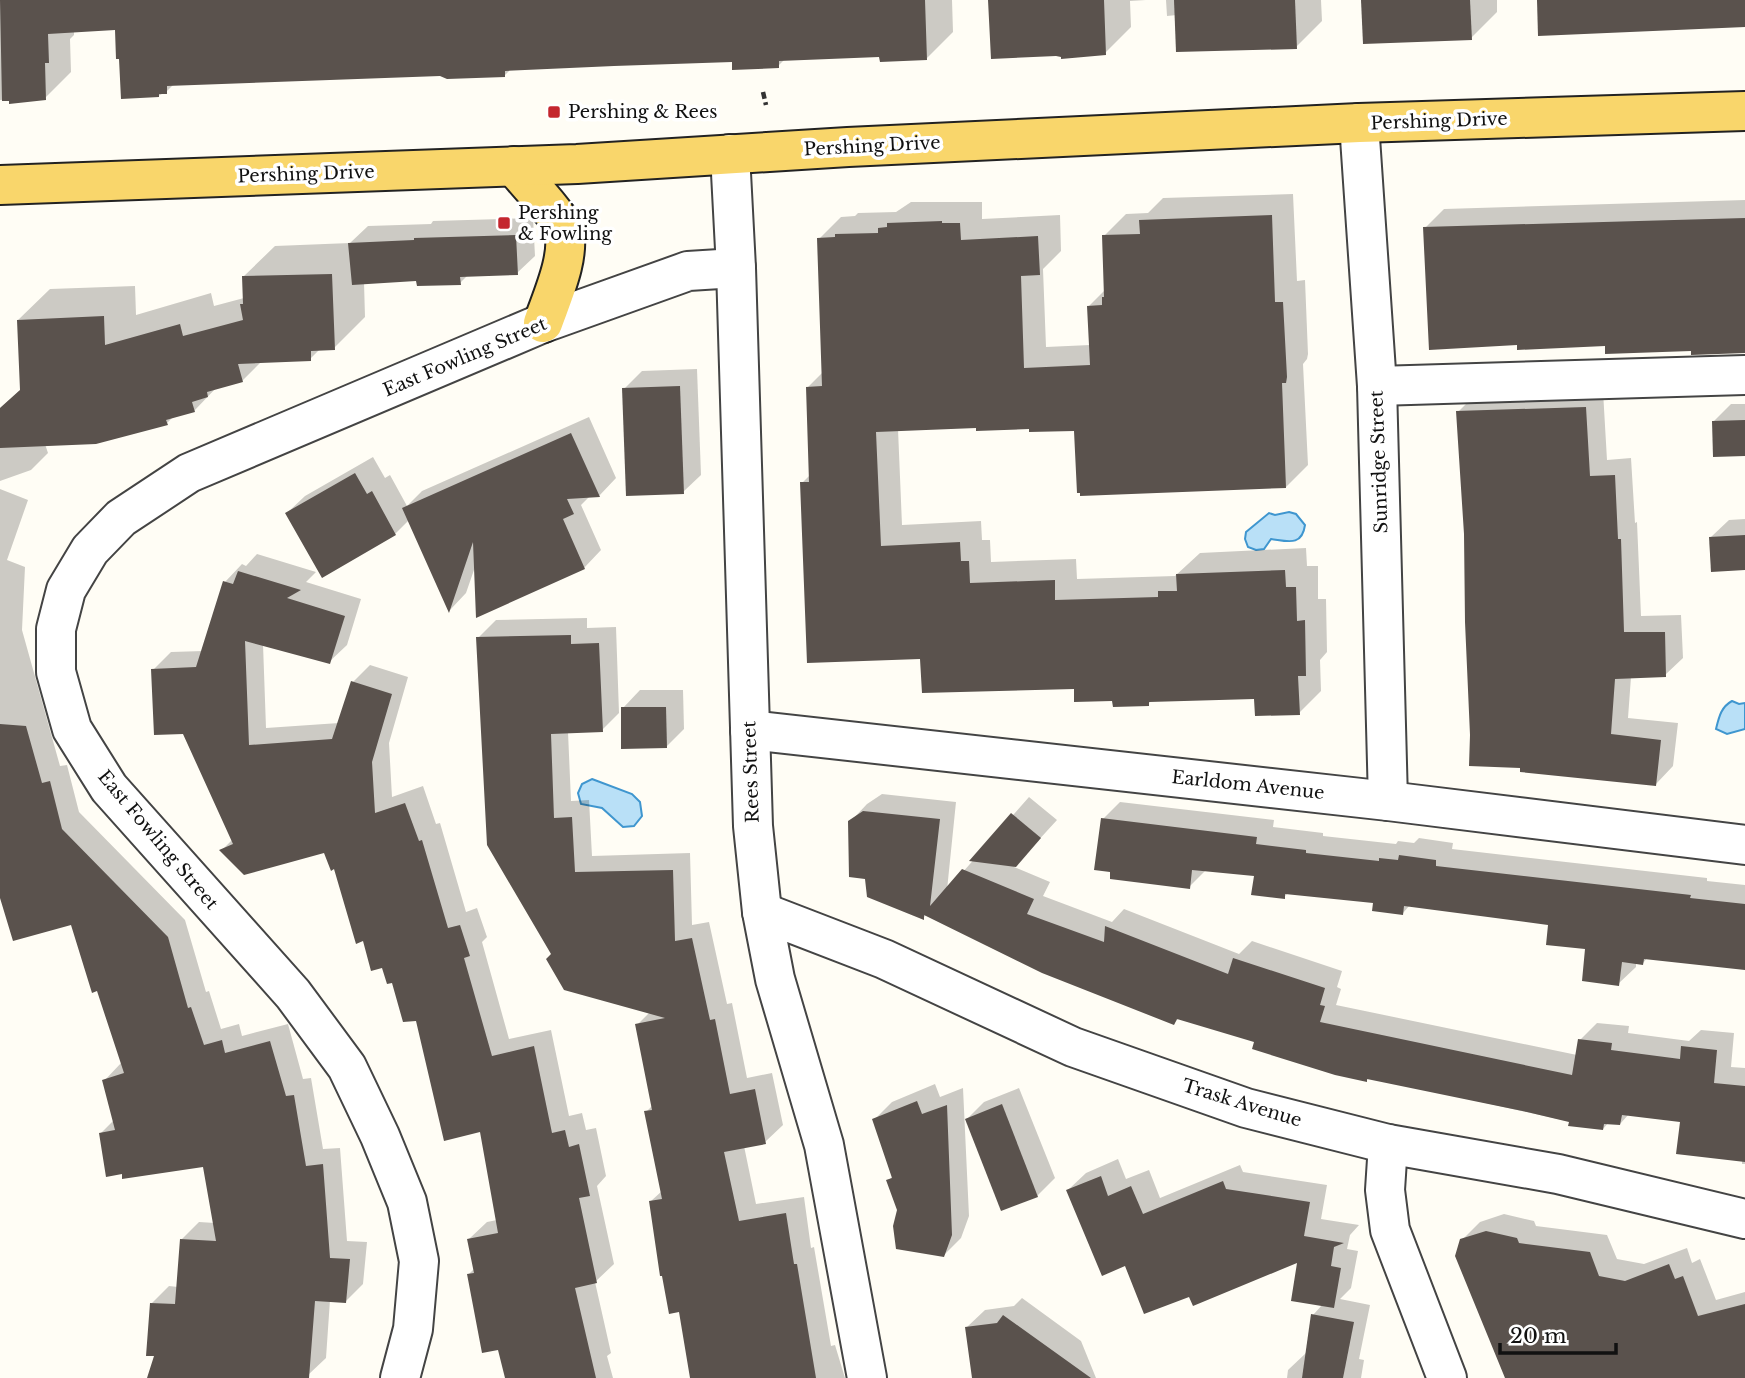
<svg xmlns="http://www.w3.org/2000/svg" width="1745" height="1378" font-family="'Libre Baskerville',serif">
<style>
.water{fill:#b9e0f7;stroke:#3f96cf;stroke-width:2}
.shadow{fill:#0003}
.building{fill:#5a524d}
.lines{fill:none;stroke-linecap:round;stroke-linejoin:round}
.minor-casing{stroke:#444;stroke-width:42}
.major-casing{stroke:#222;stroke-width:42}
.path{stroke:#333;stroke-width:4.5;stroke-dasharray:7 3.5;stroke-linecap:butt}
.minor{stroke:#fff;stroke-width:38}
.major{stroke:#f9d66b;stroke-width:38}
.poi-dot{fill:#c4262e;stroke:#fff;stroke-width:2.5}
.labels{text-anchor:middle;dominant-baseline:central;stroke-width:7;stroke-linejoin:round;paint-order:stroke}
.poi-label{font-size:18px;fill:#111;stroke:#fff;text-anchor:start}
.street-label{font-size:18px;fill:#111;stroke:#fff}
</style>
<rect width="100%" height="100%" fill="#fffdf5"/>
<g class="water">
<path d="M1289,512L1296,514L1305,525C1302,547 1287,541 1271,539L1264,549L1256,550L1248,547L1245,539L1246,532L1269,513L1275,515Z"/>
<path d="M1732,701L1739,704L1745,703V729L1727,734L1716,729C1719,717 1721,707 1732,701Z"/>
<polygon points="592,779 632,794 640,802 642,816 634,826 623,827 602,808 581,804 578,793 582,784"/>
</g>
<g class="shadow">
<polygon points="0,0 952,0 953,32 927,58 881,55 785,59 778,66 734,60 511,69 505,75 440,74 174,84 166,92 158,96 117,28 74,30 74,35 70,39 71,72 45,98 0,100"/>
<polygon points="990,0 1146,0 1130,1 1131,27 1105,53"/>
<polygon points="1166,0 1321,0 1322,21 1296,47 1177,15 1167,16"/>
<polygon points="1363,0 1497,0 1497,12 1471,38"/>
<polygon points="1293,194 1297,281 1305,280 1308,354 1307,359 1303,364 1308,465 1286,487 1076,430 977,426 898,429 902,525 981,521 982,540 990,540 991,562 1076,559 1077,579 1175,576 1200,553 1306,548 1307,566 1318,566 1318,599 1326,599 1327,652 1320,660 1321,691 1299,713 1256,697 1152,700 1148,704 1114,699 1076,687 922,657 802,483 811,474 808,387 823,372 819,239 841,217 855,216 858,213 896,212 911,202 982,202 982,219 1060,215 1061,251 1043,269 1046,347 1090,345 1088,307 1106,289 1104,236 1126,214 1148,213 1163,198"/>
<polygon points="1745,200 1745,351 1606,344 1518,344 1425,228 1444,209"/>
<polygon points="533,218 535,256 517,273 468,275 460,283 418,279 364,282 365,317 334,348 320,349 310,359 262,361 242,381 217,387 194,411 174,416 167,423 45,444 48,453 31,470 0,481 0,408 19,391 23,399 18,320 50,289 135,286 136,315 211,293 214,306 244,298 243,277 275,246 350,243 368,226 431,224 433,221"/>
<polygon points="697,369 701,475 683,492 624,389 642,371"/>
<polygon points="1603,391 1607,460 1631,458 1635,523 1637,522 1641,616 1681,615 1683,658 1665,675 1631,677 1628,718 1678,723 1673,766 1656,784 1522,770 1466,534 1458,412 1476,394"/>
<polygon points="1731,404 1745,404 1745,455 1713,422"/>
<polygon points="589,417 616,478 599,496 590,496 581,505 601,550 584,568 475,567 466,593 450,610 409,520 395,534 287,513 305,496 373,457 385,478 390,475 407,506 422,491"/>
<polygon points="0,489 28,500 7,560 25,567 22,630 60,766 67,765 79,812 185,920 206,992 209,991 221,1029 239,1024 242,1036 288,1024 303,1079 311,1078 323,1149 340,1148 347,1241 367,1242 363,1284 346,1301 330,1300 326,1358 308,1375 293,1378 149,1378 156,1355 152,1303 169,1286 178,1287 181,1240 199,1222 215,1223 205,1165 100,1134 114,1120 104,1081 122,1062 99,989 72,923 0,894"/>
<polygon points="1745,519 1745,569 1711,537 1729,520"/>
<polygon points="257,554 316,572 306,582 361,599 347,645 329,662 263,644 266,728 339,723 353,682 370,665 408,677 389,743 392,797 423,786 436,824 440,823 466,912 477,908 487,937 482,942 509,1039 551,1030 569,1116 582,1113 586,1130 596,1128 606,1176 597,1186 614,1264 595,1282 611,1353 607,1356 613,1378 507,1378 499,1348 469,1274 475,1268 469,1239 487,1222 497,1220 482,1130 417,1019 364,939 335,867 326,851 222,850 233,839 153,670 171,652 203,651 225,582 242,564 246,566"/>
<polygon points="587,618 587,628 616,627 619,713 602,730 568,732 571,801 589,800 592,856 690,853 692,925 709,922 727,1004 732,1003 747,1078 772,1073 783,1125 765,1142 744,1146 756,1204 804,1197 811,1248 814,1247 831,1346 835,1345 845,1378 692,1378 680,1310 651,1201 662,1191 646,1112 653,1105 637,1025 650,1012 553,954 478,638 496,620"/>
<polygon points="640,690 683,690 684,729 666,747 623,708"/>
<polygon points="882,794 956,802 947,890 1029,797 1057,820 1014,867 1050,882 1043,896 1112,922 1124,909 1239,954 1252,941 1342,971 1337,987 1341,989 1336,1005 1577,1055 1580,1040 1597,1023 1629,1026 1628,1033 1689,1041 1701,1030 1734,1033 1731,1067 1745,1068 1745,1164 1742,1164 1742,1160 1682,1120 1629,1114 1620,1124 1609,1122 1603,1129 1369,1077 1367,1080 1256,1041 1179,1018 1174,1023 927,914 923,918 867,878 850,822 867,804"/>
<polygon points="1120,802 1274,820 1273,827 1323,833 1323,836 1396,844 1398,841 1414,843 1419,838 1453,843 1452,849 1707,878 1707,881 1745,885 1745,969 1648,957 1643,963 1636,962 1636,967 1618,984 1587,948 1550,923 1410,905 1403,913 1375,902 1289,892 1284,897 1256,875 1207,869 1189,887 1103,819"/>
<polygon points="935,1084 940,1097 963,1088 969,1216 961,1238 944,1255 899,1209 888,1181 893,1176 874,1120 892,1102"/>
<polygon points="1019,1088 1055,1178 1037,1196 967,1119 984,1102"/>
<polygon points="1118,1159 1126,1179 1149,1170 1160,1198 1240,1165 1243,1172 1327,1185 1321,1219 1359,1225 1350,1235 1347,1249 1358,1251 1351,1288 1340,1299 1370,1305 1359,1359 1364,1360 1361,1378 1287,1378 1288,1370 1306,1353 1313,1315 1323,1304 1299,1260 1190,1294 1126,1264 1068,1190 1086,1173"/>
<polygon points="1504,1214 1534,1221 1536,1226 1607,1235 1617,1259 1644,1264 1687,1248 1692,1263 1700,1259 1716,1300 1745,1292 1745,1378 1507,1378 1462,1240 1480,1222"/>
<polygon points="1022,1298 1081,1341 1096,1378 974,1378 967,1327 985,1310 1014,1306"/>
</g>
<g class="building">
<polygon points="0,0 925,0 927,60 880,62 879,57 779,61 779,68 732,70 732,62 614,66 505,71 505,77 447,79 440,76 167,86 167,94 159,94 159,97 121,99 119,59 116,59 115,30 48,34 49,63 45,63 46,100 9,104 9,101 2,101"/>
<polygon points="988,0 1104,0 1106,55 1061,59 1061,57 1056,56 991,59"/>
<polygon points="1174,0 1295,0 1297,49 1176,52"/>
<polygon points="1361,0 1470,0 1472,40 1363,44"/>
<polygon points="1537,0 1745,0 1745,27 1538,36"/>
<polygon points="1272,215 1275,302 1283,302 1287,377 1286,383 1282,383 1286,488 1080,496 1080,493 1077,493 1074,431 1029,432 1029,429 976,431 976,428 876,432 881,546 960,542 961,561 969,561 970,583 1055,580 1055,600 1158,597 1158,591 1177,591 1176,574 1285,570 1286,587 1296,587 1297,621 1305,620 1306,676 1298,676 1300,715 1255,716 1254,699 1149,702 1149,706 1113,707 1112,701 1074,702 1074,689 922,693 920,659 807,663 800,482 809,482 806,387 822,386 817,238 835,237 835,234 878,233 878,228 887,227 887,223 942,221 942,223 960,223 961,240 1038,236 1040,275 1021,276 1024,368 1090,365 1087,306 1102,305 1102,297 1104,297 1102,235 1140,234 1139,220"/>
<polygon points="1745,218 1745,353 1691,355 1691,351 1605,354 1605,346 1517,350 1517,345 1429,350 1423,227"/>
<polygon points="516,235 518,275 460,277 461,285 417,286 416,281 352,285 348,243 414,240 414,238"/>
<polygon points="332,274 335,350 311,351 311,361 238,364 243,382 207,392 208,397 192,402 195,412 166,420 168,425 96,444 0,448 0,408 20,390 17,320 104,316 105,345 180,324 183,336 243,320 240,304 243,304 242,276"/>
<polygon points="680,386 684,494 626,496 622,388"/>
<polygon points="1586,407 1590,476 1615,475 1618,539 1621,539 1624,632 1665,632 1666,677 1615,679 1611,734 1661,740 1656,786 1520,772 1520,768 1469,766 1470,735 1465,622 1464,534 1456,411"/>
<polygon points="1745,420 1745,456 1713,457 1712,421"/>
<polygon points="571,433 600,497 567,499 574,514 563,519 585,569 476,618 473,542 449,613 402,508"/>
<polygon points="355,473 367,494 372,491 396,535 322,578 285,513"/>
<polygon points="1745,535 1745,570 1711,572 1709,537"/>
<polygon points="238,571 301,590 287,598 345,616 330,664 245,641 249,745 332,739 351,681 392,694 372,762 375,813 405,803 419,841 422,840 448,928 460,925 470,956 464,958 492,1056 534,1046 552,1133 565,1130 569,1147 579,1144 590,1196 579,1198 597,1283 575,1288 596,1378 505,1378 498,1350 482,1353 467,1274 474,1273 467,1239 498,1233 480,1132 444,1141 416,1021 403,1022 392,983 387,984 382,968 371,971 363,941 356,944 334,869 331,871 324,853 244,875 219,850 233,844 183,734 154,735 151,669 196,667 223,581 233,584"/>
<polygon points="571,635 571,644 599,643 603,732 551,734 554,818 572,817 575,872 673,870 675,941 692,938 710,1020 715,1019 730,1094 755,1089 766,1144 724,1152 739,1221 786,1213 794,1264 797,1264 816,1378 690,1378 679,1312 669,1314 662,1276 660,1276 649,1201 662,1199 644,1111 652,1110 635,1024 665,1018 564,990 546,959 551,954 487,845 476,637"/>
<polygon points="621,707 666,707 667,748 621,749"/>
<polygon points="0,724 26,726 42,783 50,781 62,829 168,937 188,1008 191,1007 204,1045 222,1040 225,1053 270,1041 286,1096 294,1095 306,1166 323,1164 330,1258 350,1259 346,1303 315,1301 309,1378 147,1378 154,1356 146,1356 150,1303 175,1304 180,1239 216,1241 203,1167 122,1179 122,1174 106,1177 99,1133 115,1130 102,1080 124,1073 97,991 92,993 71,925 13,941 0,898"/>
<polygon points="863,811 940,819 930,906 962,869 1034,899 1027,914 1104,942 1105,926 1228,974 1233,958 1325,988 1320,1005 1325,1006 1320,1022 1572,1075 1578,1039 1612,1043 1611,1050 1680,1059 1681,1046 1717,1050 1714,1083 1745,1086 1745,1162 1676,1154 1680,1122 1622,1115 1620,1125 1604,1124 1603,1130 1568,1126 1569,1122 1527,1112 1367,1079 1367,1082 1335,1075 1252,1049 1254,1042 1177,1019 1174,1025 1042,973 924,915 924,920 867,897 865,879 849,877 848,821"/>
<polygon points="1011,813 1041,838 1016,867 969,861"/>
<polygon points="1101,818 1257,837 1256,844 1306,850 1306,853 1379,861 1379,858 1398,860 1399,855 1436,860 1436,866 1691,895 1690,898 1745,904 1745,970 1644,959 1643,965 1622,962 1619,986 1582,981 1585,949 1546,945 1548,925 1404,906 1403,915 1372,911 1373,903 1285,894 1285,899 1251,895 1254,876 1192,870 1190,889 1110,879 1110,872 1094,870"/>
<polygon points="917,1101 922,1114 947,1105 952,1235 944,1257 896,1249 893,1226 897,1210 886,1180 892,1178 872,1119"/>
<polygon points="1002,1104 1038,1197 1001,1211 965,1119"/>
<polygon points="1101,1176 1108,1196 1131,1186 1143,1214 1223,1181 1226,1189 1310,1202 1304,1236 1344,1243 1334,1247 1331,1266 1341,1268 1334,1308 1291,1301 1297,1263 1193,1306 1189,1297 1144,1314 1125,1266 1102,1276 1066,1190"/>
<polygon points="1486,1231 1517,1238 1519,1243 1590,1252 1599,1276 1625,1281 1669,1264 1675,1279 1683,1276 1698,1316 1745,1304 1745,1378 1505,1378 1455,1256 1460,1239"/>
<polygon points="1311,1314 1354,1322 1343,1378 1302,1378"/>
<polygon points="1003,1315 1091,1378 972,1378 965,1327 997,1323"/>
</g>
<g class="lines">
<g class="minor-casing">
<g id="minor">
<polyline points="1359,123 1377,386 1388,801"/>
<polyline points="730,154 736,268 753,826 762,912 775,979 824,1145 867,1378"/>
<polyline points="1377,386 1745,375"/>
<polyline points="750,730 1388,801 1745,845"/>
<polyline points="762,912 884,959 1073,1047 1246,1108 1388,1144 1558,1174 1745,1219"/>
<polyline points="1388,1144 1385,1190 1390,1230 1447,1378"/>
<polyline points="400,1378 413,1329 419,1261 407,1202 380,1136 347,1067 293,994 109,788 72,729 56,672 56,629 66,590 90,550 121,518 189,473 543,323 688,271 736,268"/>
</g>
</g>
<g class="major-casing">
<g id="major">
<path d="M514,166C523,178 559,216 563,227C572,254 552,297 543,323"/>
<polyline points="0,185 577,164 848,147 1359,123 1745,111"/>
</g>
</g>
<polyline class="path" points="763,92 766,105"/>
<use href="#minor" class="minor"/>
<use href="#major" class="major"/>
</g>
<g class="poi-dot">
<rect x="547" y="105" width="14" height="14" rx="3.5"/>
<rect x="497" y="216" width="14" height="14" rx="3.5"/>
</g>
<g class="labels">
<g class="poi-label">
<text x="568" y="112">Pershing &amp; Rees</text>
<text x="518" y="213">Pershing<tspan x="518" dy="21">&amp; Fowling</tspan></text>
</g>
<g class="street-label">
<text transform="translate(1439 121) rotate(-2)">Pershing Drive</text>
<text transform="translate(872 146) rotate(-3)">Pershing Drive</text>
<text transform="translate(306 174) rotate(-2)">Pershing Drive</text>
<text transform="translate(465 357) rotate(-23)">East Fowling Street</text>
<text transform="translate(1379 462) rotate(-92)">Sunridge Street</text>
<text transform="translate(751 772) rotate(-92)">Rees Street</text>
<text transform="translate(1248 785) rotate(6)">Earldom Avenue</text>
<text transform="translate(158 840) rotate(50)">East Fowling Street</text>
<text transform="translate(1242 1103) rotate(17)">Trask Avenue</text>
</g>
</g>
<path d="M1500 1343v10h116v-10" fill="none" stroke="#111111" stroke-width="3.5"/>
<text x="1510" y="1343" font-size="21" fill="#111111" stroke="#ffffff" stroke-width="5" paint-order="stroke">20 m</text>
</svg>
